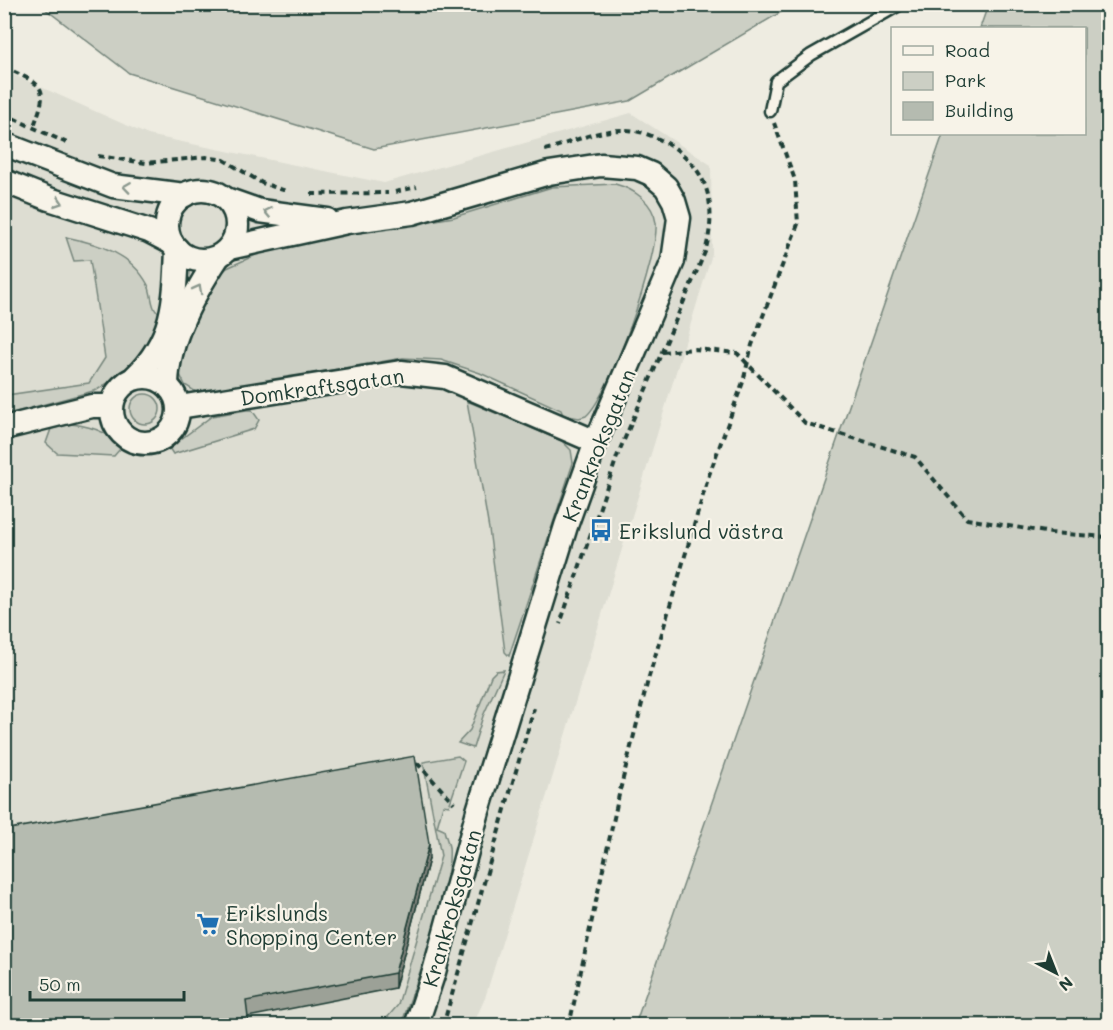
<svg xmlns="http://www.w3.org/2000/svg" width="1113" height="1030" font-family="Mali,sans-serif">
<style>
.built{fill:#ddddd2}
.green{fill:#cccfc4;stroke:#76867c;stroke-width:1.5}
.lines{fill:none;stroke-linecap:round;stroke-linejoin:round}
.service-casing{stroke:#1f3d34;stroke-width:15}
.minor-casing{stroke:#1f3d34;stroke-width:27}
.path{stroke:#1f3d34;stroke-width:4;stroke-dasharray:6 4.5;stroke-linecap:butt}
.service{stroke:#f7f3e8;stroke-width:10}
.minor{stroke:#f7f3e8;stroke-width:22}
.wall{fill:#9ca197;stroke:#1f3d34;stroke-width:1.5}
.shaded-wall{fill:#7f837b;stroke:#1f3d34;stroke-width:1.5}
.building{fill:#b5bbb0;stroke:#1f3d34;stroke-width:1.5}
.oneway{stroke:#8b988e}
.labels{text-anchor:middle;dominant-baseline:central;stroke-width:4.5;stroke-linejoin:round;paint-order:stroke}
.street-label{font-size:21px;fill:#1f3d34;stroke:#f7f3e8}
.poi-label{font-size:21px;fill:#1f3d34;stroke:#f7f3e8;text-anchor:start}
</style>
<rect width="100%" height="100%" fill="#eeece1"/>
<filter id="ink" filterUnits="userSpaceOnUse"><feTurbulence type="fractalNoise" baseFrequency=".0167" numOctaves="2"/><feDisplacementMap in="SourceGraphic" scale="12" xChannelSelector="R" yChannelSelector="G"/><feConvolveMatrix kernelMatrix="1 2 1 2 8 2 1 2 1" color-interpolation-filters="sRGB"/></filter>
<g filter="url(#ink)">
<polygon class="built" points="5,71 148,135 384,183 631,113 711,165 712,254 485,998 473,1025 5,1026"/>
<g class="green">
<polygon points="40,5 39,5 793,5 630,101 374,149 129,73"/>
<polygon points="988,5 1108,5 1108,1025 635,1025 943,134 1084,134 1084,28 980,28"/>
<path d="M615,184C634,189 653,202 656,223C659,256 610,396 586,416L579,418L563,415L561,410L480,373L441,360L403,358L208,391L196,392L185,385L176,366L178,350L211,283L227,268L260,253L310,241L454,217L552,187Z"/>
<path d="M66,237C99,244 131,253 148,285C152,294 151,305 156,311L162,312L159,330L131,368L97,390L12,413L5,407L7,395L89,383L105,358L90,260L74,261Z"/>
<circle cx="145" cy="409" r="15"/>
<polygon points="467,401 562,441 571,450 573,463 509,656 505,652 489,529"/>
<polygon points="246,410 252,410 259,420 254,429 173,454 169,448 212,416"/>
<path d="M71,424C89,426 112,432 120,449L114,456L57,453L46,443L51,429Z"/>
<polygon points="504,670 483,716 473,748 458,743 470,730 491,676 496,671"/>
<path d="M458,756L464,761L449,806L443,805L437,827L444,830C445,835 448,842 449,847C453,885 415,987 401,1025H381L398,1005L441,856L423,762Z"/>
</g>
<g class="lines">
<g class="service-casing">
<polyline id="service" points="770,111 776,81 811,55 901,4"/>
</g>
<g class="minor-casing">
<g id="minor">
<polyline points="4,144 113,186 185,195"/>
<polyline points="4,181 49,199 149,231 172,243"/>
<circle cx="202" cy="225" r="35"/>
<polyline points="226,199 260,211 327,220"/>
<polyline points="229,248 347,222 412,213 549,173 601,165 637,168 651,174 666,187 674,201 679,218 673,261 596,442 566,526 478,811 434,972 416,1026"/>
<circle cx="145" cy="410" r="33"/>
<path d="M135,377C174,339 175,301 177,249"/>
<path d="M167,384C168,339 194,294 218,257"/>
<polyline points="179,407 401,372 445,377 596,442"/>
<polyline points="4,428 92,406 111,406"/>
</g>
</g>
<g class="path">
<path d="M4,67C44,86 50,85 33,128"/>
<polyline points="4,114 69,144"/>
<path d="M545,150C570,143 599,129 625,130C640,130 652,136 665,142C709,167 718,206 705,252L618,454L560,624"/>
<polyline points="98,156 146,163 206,157 224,160 262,183 286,191"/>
<polyline points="395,192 417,187"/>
<polyline points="311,194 388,193"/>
<polyline points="662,352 695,349 737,353 805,423 915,457 967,519 1051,533 1108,537"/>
<polyline points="417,763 454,803"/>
<polyline points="443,1026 534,708"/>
<polyline points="569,1026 620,790 648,680 709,475 743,382 752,345 798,224 795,180 774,123"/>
</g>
<use href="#service" class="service"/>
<use href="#minor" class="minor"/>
</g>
<polygon class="wall" points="429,859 395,988 248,1017 4,1026"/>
<polygon class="shaded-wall" points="429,844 429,859 395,988 395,973"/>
<polygon class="building" points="415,756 429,844 395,973 246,1001 249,1026 4,1026 4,830"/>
<defs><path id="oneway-chevron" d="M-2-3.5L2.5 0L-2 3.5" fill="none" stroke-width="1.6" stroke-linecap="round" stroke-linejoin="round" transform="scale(1.5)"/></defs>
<g class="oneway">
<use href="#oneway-chevron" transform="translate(127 187) rotate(-172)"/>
<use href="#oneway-chevron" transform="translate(59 202) rotate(19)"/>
<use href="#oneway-chevron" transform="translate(268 212) rotate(-168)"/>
<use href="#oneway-chevron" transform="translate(198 289) rotate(-62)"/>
</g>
</g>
<defs>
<g id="bus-bare" transform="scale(1.8)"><path d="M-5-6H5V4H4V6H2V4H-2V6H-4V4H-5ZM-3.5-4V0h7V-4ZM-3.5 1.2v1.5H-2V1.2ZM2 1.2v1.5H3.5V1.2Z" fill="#1f6fb2" stroke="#f7f3e8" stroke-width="2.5" paint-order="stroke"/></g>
<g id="supermarket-bare" transform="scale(1.8)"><path d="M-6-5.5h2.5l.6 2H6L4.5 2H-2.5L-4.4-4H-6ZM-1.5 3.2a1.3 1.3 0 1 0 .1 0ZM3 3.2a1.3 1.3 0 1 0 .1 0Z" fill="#1f6fb2" stroke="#f7f3e8" stroke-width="2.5" paint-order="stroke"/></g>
</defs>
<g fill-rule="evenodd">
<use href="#bus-bare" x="601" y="530"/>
<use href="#supermarket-bare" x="208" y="924"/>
</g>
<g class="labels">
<g class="street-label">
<text transform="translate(322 386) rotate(-8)">Domkraftsgatan</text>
<text transform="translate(598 445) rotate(-68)">Krankroksgatan</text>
<text transform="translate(451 908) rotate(-74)">Krankroksgatan</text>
</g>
<g class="poi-label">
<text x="619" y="530">Erikslund västra</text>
<text x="226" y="912">Erikslunds<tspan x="226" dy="24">Shopping Center</tspan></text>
</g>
</g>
<rect width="1113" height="1030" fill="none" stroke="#f7f3e8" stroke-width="24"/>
<rect x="12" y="12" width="1089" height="1006" fill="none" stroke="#1f3d34" stroke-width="2" filter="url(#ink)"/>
<rect x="891" y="27" width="195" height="108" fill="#f7f3e8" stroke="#a1aaa0" stroke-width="1.5"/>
<rect x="903" y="46" width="30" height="9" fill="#f7f3e8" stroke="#a1aaa0" stroke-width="1.5"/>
<text x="945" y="57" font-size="18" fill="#1f3d34">Road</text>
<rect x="903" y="72" width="30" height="18" fill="#cccfc4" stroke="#a1aaa0" stroke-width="1.5"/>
<text x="945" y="87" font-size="18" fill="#1f3d34">Park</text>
<rect x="903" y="102" width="30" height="18" fill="#b5bbb0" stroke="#a1aaa0" stroke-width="1.5"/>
<text x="945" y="117" font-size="18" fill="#1f3d34">Building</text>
<g transform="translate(1056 973) rotate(138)" stroke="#f7f3e8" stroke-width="4.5" paint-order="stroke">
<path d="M0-4.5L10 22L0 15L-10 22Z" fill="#1f3d34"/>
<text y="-9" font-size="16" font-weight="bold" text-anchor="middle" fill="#1f3d34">N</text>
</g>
<path d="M30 991v9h154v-9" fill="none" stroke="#1f3d34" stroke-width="3"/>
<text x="39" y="991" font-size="18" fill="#1f3d34" stroke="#f7f3e8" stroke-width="4.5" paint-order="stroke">50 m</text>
</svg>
